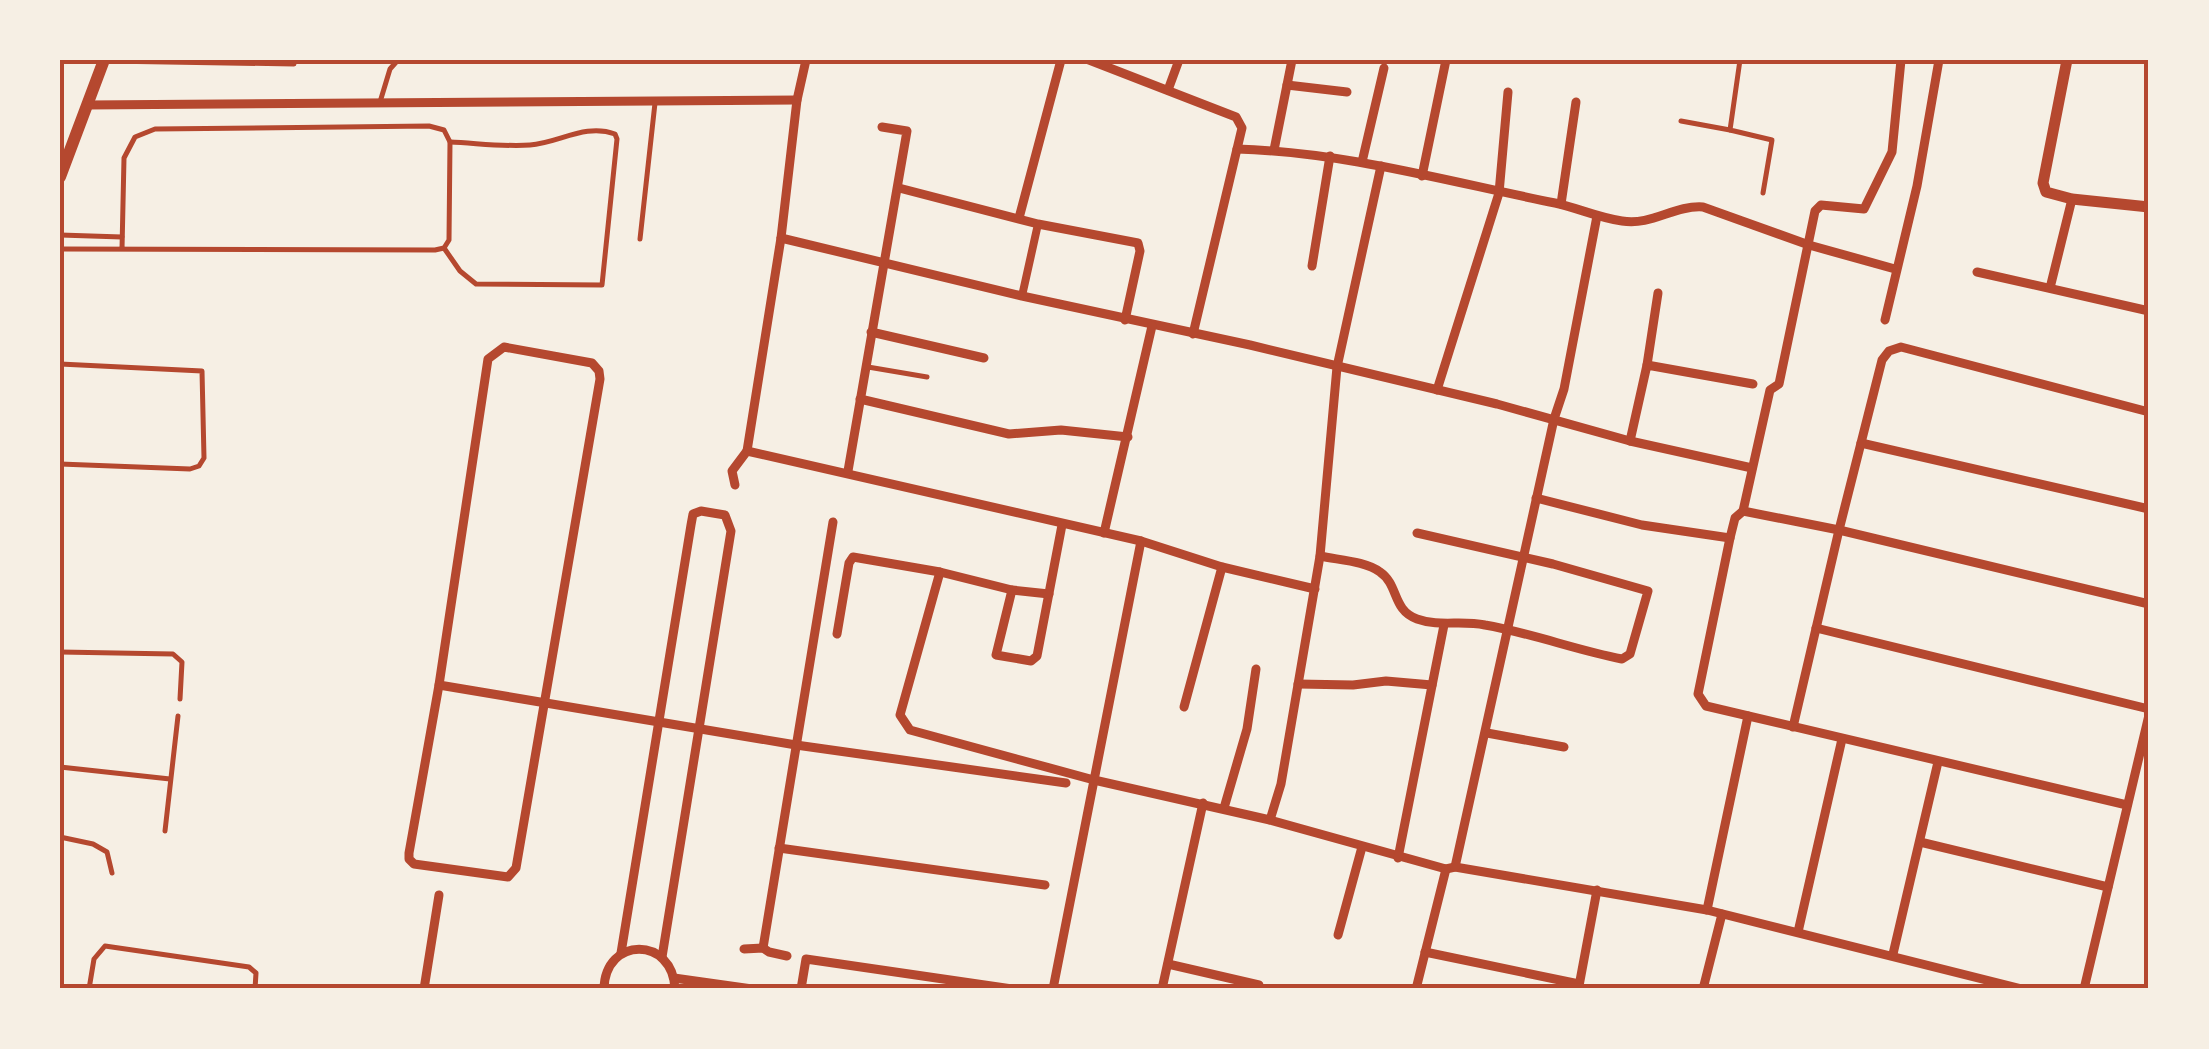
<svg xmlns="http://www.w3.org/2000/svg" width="2209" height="1049" font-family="'Public Sans',sans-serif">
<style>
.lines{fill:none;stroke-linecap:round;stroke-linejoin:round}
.service{stroke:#b5482f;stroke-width:5}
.pedestrian{stroke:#b5482f;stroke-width:8}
.minor{stroke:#b5482f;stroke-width:9}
.tertiary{stroke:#b5482f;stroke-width:11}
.secondary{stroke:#b5482f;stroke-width:12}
.neatline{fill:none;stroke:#b5482f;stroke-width:4}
</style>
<rect width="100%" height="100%" fill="#f6efe4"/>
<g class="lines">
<g class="service">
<polyline points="1740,60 1730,130 1772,140 1763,193"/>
<polyline points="107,61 294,64"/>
<polyline points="380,102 390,69 398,60"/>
<polyline points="1681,121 1730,130"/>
<polyline points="60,235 122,237"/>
<polyline points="640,239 655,103"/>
<path d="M444,248L460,271L476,284L602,285L617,139L615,134C585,123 559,143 530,145C504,147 476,143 450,142"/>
<polyline points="60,249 435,250 444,248 449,240 450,142 444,130 429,126 155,129 135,137 124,158 122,249"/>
<polyline points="60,364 202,371 204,458 199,466 190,469 60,464"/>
<polyline points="868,367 927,377"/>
<polyline points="60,652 173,654 182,662 180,699"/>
<polyline points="60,767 170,779"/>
<polyline points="165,831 178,716"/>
<polyline points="60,837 93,844 107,852 112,873"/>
<polyline points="89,989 94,959 105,946 249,967 256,973 255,989"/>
</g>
<polyline class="pedestrian" points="1022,296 1038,224"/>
<g class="minor">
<polyline points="806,60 797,100 781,238 747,451 1141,541 1222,567 1315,589"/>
<path d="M1089,60L1236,117L1242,128L1237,149C1345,152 1450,182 1555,203C1578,208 1599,218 1622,221C1652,226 1674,205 1703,207L1809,245L1895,269"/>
<polyline points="1901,60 1892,152 1864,209 1821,205 1815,211 1779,384 1770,390 1743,511 1735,518 1730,538 1698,694 1706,706 2127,805"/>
<polyline points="1287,85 1347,92"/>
<polyline points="1168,90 1179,60"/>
<polyline points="87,105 797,100"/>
<polyline points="1274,150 1292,60"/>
<polyline points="1362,162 1384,68"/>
<polyline points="1422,176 1446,60"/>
<polyline points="899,188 1038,224 1138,243 1140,251 1125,320"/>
<polyline points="1561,204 1576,102"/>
<polyline points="1019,218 1061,60"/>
<polyline points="781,238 1022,296 1250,345 1497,404 1630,441 1752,468"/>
<polyline points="1312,266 1330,156"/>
<polyline points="1977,272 2149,311"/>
<polyline points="2050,288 2072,199"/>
<polyline points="1885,320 1917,186 1939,60"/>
<polyline points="871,332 984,358"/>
<polyline points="1193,334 1237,149"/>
<polygon points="504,347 592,363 599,371 600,379 516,868 508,877 414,864 409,859 409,853 439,685 488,359"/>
<polyline points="1647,365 1658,293"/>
<polyline points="1437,390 1499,193 1508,92"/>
<polyline points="860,399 1009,434 1061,430 1128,437"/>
<polyline points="1630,441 1647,365 1753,384"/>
<polyline points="1861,443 2149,509"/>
<polyline points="848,471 907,131 882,127"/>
<polyline points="735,485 732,471 747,451"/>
<polyline points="1536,498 1642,525 1730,538"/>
<polyline points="1743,511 1839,530 2149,604"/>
<polyline points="1104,533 1152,326"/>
<path d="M1320,556C1338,560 1366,561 1380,572C1399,585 1392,610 1417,619C1439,627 1461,620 1485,625C1531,633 1576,650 1622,659L1630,654L1648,591L1553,564L1417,533"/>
<polyline points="940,572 900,715 910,730 1094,780 1270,820 1446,869 1455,867 1707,910 2022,989"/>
<polyline points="1012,590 996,655 1031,661 1037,656 1062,525"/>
<polyline points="1816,628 2149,709"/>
<polyline points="837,634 849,563 853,557 940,572 1012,590 1049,594"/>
<polyline points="1298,684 1353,685 1386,681 1432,685"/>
<polyline points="439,685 796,745 1066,783"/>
<polyline points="1184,707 1222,567"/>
<polyline points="1793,727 1839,530 1882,360 1889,351 1901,347 2149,412"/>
<polyline points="1487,733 1564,747"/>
<polyline points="1224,808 1247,729 1256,669"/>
<polyline points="1270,820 1281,784 1320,556 1337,367 1381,166"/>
<polyline points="1920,842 2108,887"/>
<polyline points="779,848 1045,885"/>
<polyline points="1398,858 1444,625"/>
<polyline points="1455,867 1554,419 1564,389 1597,216"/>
<polyline points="1707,910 1748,716"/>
<polyline points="1798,932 1842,739"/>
<polyline points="1338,935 1362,847"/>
<polyline points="763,948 833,522"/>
<polyline points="744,949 763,948 769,952 787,956"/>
<polyline points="1425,952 1579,984"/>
<polyline points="621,953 691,525 693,514 701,511 725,515 731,531 662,957"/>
<polyline points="1893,954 1938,762"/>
<polyline points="1168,964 1259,985"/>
<polyline points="674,978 752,989"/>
<polyline points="1579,986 1597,890"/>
<polyline points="424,989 439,895"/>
<path d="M604,989C605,936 673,936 675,989"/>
<polyline points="801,989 806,959 1012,989"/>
<polyline points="1053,989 1141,541"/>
<polyline points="1162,989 1203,803"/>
<polyline points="1416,989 1446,869"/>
<polyline points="1703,989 1722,914"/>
<polyline points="2084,989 2149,715"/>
</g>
<polyline class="tertiary" points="2067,60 2043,183 2046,192 2072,199 2149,207"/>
<polyline class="secondary" points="60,177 104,60"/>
</g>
<rect width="2209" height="1049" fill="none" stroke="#f6efe4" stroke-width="125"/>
<rect x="62" y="62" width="2084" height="924" class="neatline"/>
</svg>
